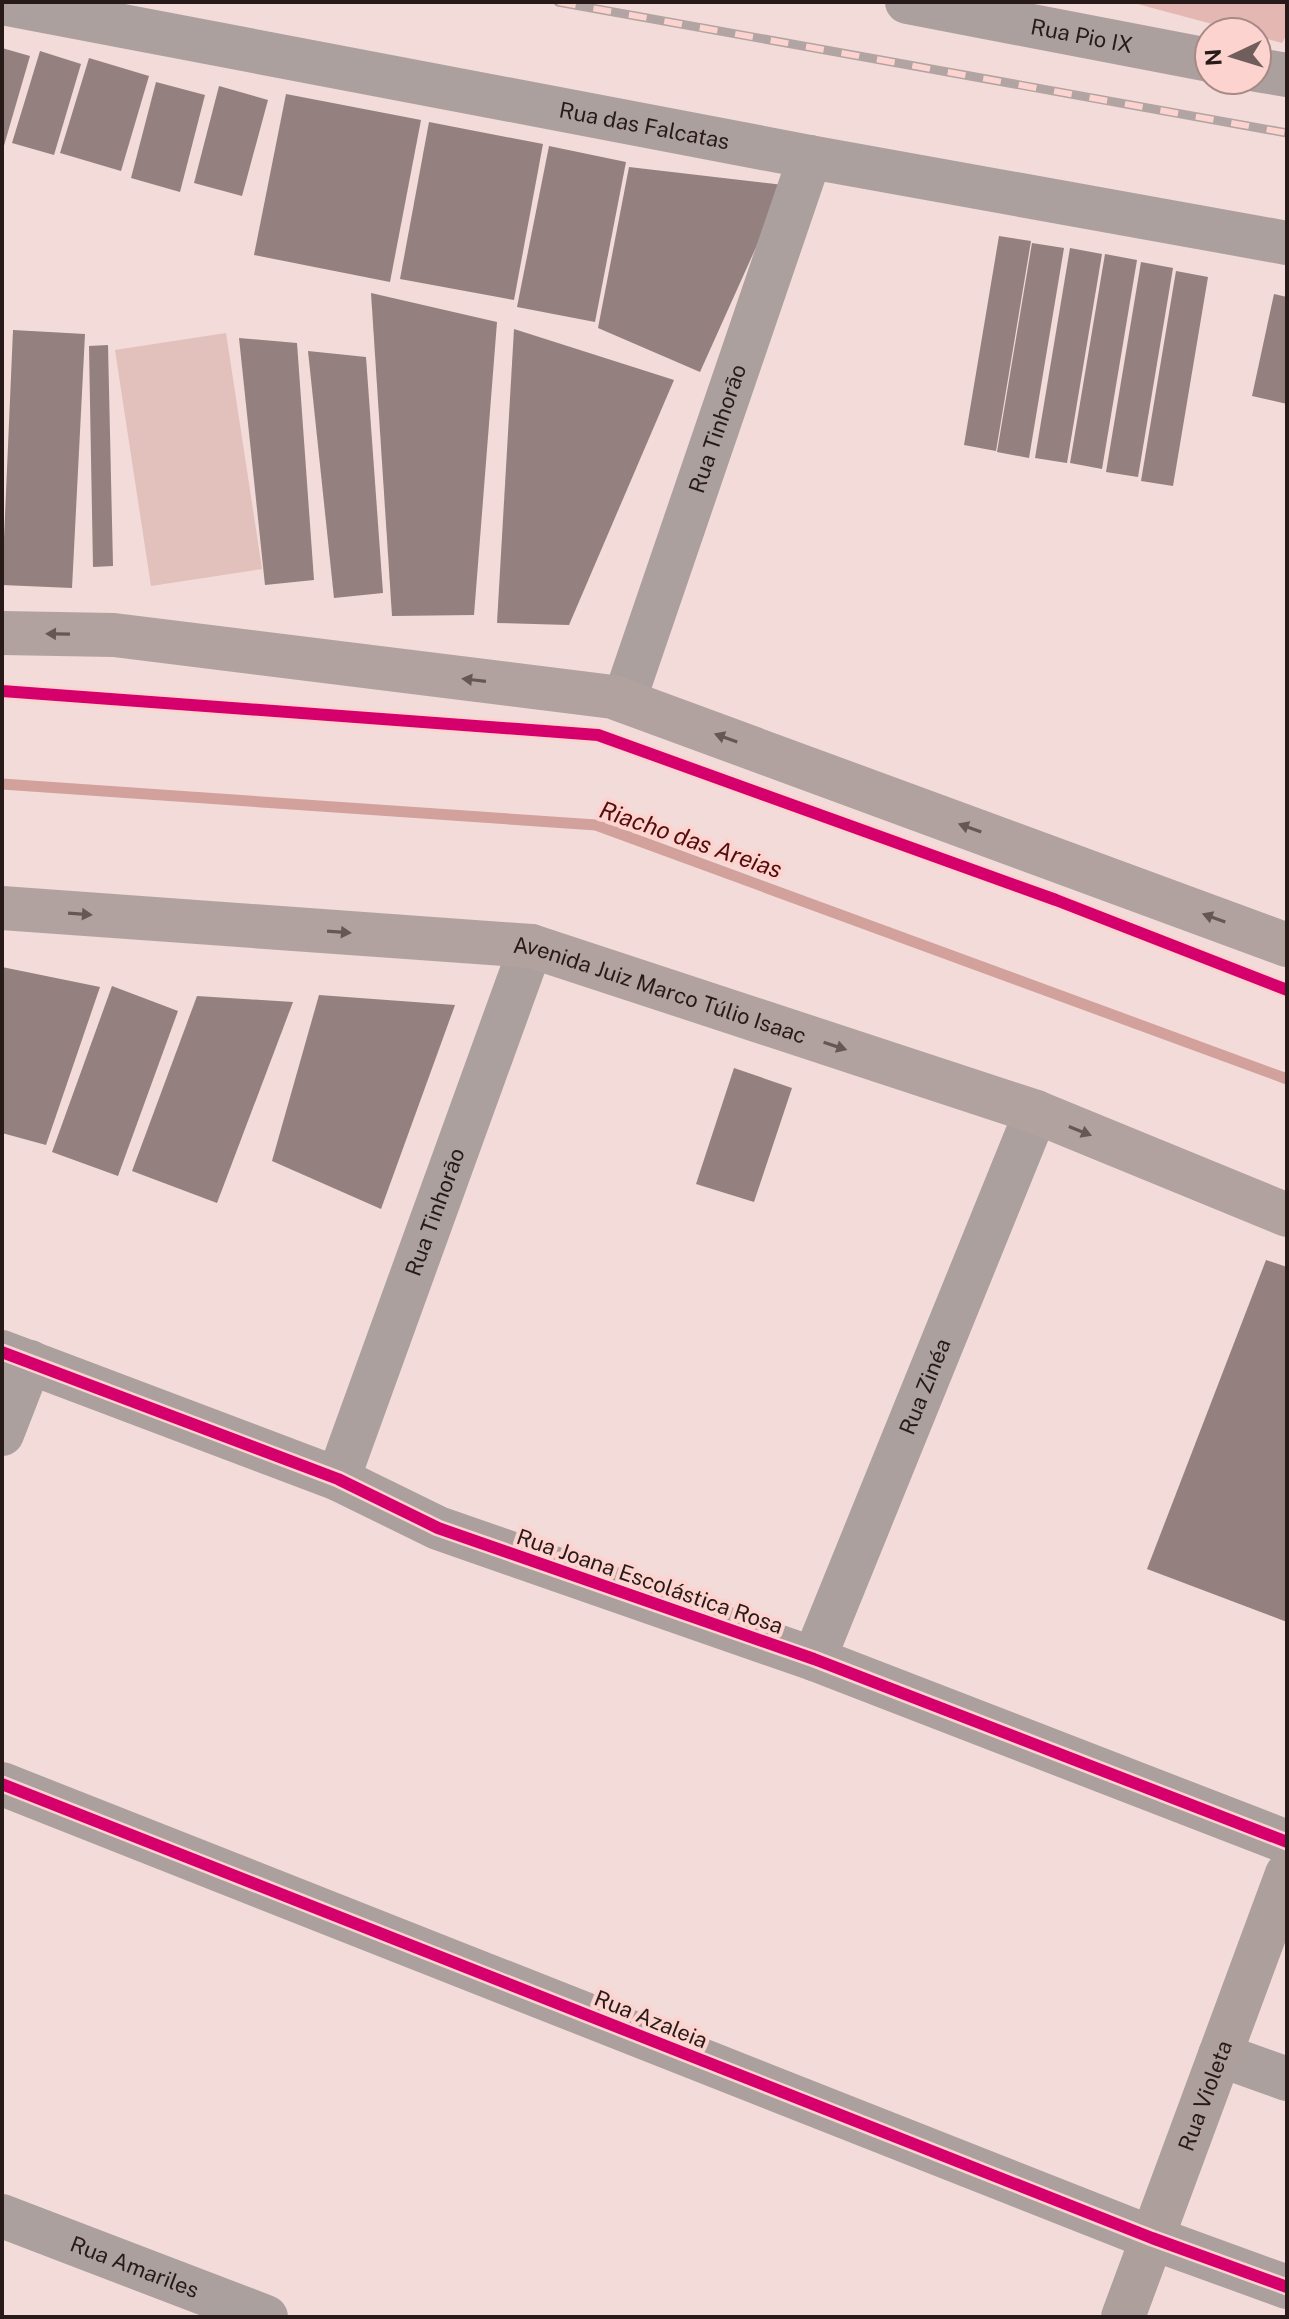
<svg xmlns="http://www.w3.org/2000/svg" width="1289" height="2319" font-family="'Public Sans',sans-serif">
<style>
.green{fill:#e2c0bb}
.forest{fill:#e4b7b2}
.lines{fill:none;stroke-linecap:round;stroke-linejoin:round}
.stream{stroke:#d2a19b;stroke-width:11}
.building{fill:#94807e}
.street{stroke:#aba09e;stroke-width:44}
.secondary{stroke:#ac9f9c;stroke-width:44}
.primary{stroke:#b1a2a0;stroke-width:44}
.rail-casing{stroke:#b1a4a2;stroke-width:9}
.rail{stroke:#fcd3ce;stroke-width:6;stroke-dasharray:18;stroke-linecap:butt}
.cycleway-casing{stroke:#fcd3ce;stroke-width:17}
.cycleway{stroke:#d6006c;stroke-width:12}
.oneway{fill:#665755}
.labels{text-anchor:middle;dominant-baseline:central;stroke-width:8;stroke-linejoin:round;paint-order:stroke}
.street-label{font-size:22px;fill:#281a18;stroke:#fcd3ce}
.water-label{font-size:24px;font-style:italic;fill:#560c0d;stroke:#fcd3ce}
</style>
<rect width="100%" height="100%" fill="#f2dbd8"/>
<polygon class="green" points="226,333 262,569 151,586 115,350"/>
<polygon class="forest" points="1130,2 1287,2 1287,34 1282,43 1257,36 1257,32 1242,32"/>
<g class="lines">
<polyline class="stream" points="2,784 596,825 1287,1079"/>
</g>
<g class="building">
<polygon points="2,48 30,56 3,149 2,149"/>
<polygon points="40,51 81,64 54,155 12,143"/>
<polygon points="89,58 149,76 121,171 60,153"/>
<polygon points="156,82 205,95 180,192 131,178"/>
<polygon points="219,86 268,100 242,196 194,183"/>
<polygon points="286,94 421,120 390,282 254,255"/>
<polygon points="429,122 543,144 514,300 400,279"/>
<polygon points="549,146 626,162 595,322 517,307"/>
<polygon points="629,167 784,185 700,372 598,328"/>
<polygon points="999,236 1031,241 996,451 964,445"/>
<polygon points="1032,243 1064,248 1029,458 997,452"/>
<polygon points="1070,248 1102,254 1067,463 1035,458"/>
<polygon points="1105,254 1137,260 1102,469 1070,463"/>
<polygon points="1141,262 1173,268 1138,477 1106,472"/>
<polygon points="1176,271 1208,277 1173,486 1141,481"/>
<polygon points="371,293 497,322 474,615 392,616"/>
<polygon points="1274,294 1287,297 1287,404 1252,396"/>
<polygon points="514,329 674,380 569,625 497,623"/>
<polygon points="13,330 85,334 72,588 2,585"/>
<polygon points="239,338 297,343 314,580 265,585"/>
<polygon points="108,345 113,566 93,567 89,346"/>
<polygon points="308,351 366,357 383,593 334,598"/>
<polygon points="2,967 100,987 46,1145 2,1133"/>
<polygon points="112,986 178,1011 118,1176 52,1152"/>
<polygon points="319,995 455,1005 381,1209 272,1161"/>
<polygon points="197,996 293,1002 217,1203 132,1171"/>
<polygon points="734,1068 792,1088 754,1202 696,1184"/>
<polygon points="1266,1260 1287,1267 1287,1622 1147,1569"/>
</g>
<g class="lines">
<g class="street">
<path id="s1" d="M907,2L1209,60"/>
<path id="s2" d="M2,3L810,157L1287,243"/>
<polyline points="1257,70 1287,75"/>
<path id="s3" d="M624,701L810,157"/>
<polyline points="2,1352 338,1479 438,1528 814,1659 1287,1842"/>
<polyline points="2,1434 30,1362"/>
<path id="s4" d="M338,1479L531,946"/>
<path id="s5" d="M814,1659L1036,1112"/>
<polyline points="2,1784 1152,2238 1287,2287"/>
<polyline points="1220,2055 1287,2079"/>
<path id="s6" d="M2,2216L266,2317"/>
</g>
<path class="secondary" id="s7" d="M1123,2317L1287,1874"/>
<g class="primary">
<polyline points="2,633 114,635 613,697 1287,945"/>
<path id="s8" d="M2,908L531,946L1036,1112L1287,1215"/>
</g>
<g class="rail-casing">
<polyline id="rail" points="558,2 1287,133"/>
</g>
<use href="#rail" class="rail"/>
<g class="cycleway-casing">
<g id="cycleway">
<polyline points="2,691 598,735 1056,900 1287,990"/>
<polyline points="2,1352 338,1479 438,1528 814,1659 1287,1842"/>
<polyline points="2,1784 1152,2238 1287,2287"/>
</g>
</g>
<use href="#cycleway" class="cycleway"/>
</g>
<defs><path id="oneway-solid" d="M-6-.8H1V-3.2L6.5 0L1 3.2V.8H-6Z" transform="scale(2)"/></defs>
<g class="oneway">
<use href="#oneway-solid" transform="translate(58 634) rotate(-179)"/>
<use href="#oneway-solid" transform="translate(474 680) rotate(-173)"/>
<use href="#oneway-solid" transform="translate(726 738) rotate(-160)"/>
<use href="#oneway-solid" transform="translate(970 828) rotate(-160)"/>
<use href="#oneway-solid" transform="translate(80 914) rotate(4)"/>
<use href="#oneway-solid" transform="translate(1214 918) rotate(-160)"/>
<use href="#oneway-solid" transform="translate(339 932) rotate(4)"/>
<use href="#oneway-solid" transform="translate(835 1046) rotate(18)"/>
<use href="#oneway-solid" transform="translate(1080 1131) rotate(22)"/>
</g>
<g class="labels">
<g class="street-label">
<text stroke="none"><textPath href="#s1" startOffset="178">Rua Pio IX</textPath></text>
<text stroke="none"><textPath href="#s2" startOffset="654">Rua das Falcatas</textPath></text>
<text stroke="none"><textPath href="#s3" startOffset="288">Rua Tinhorão</textPath></text>
<text stroke="none"><textPath href="#s8" startOffset="666">Avenida Juiz Marco Túlio Isaac</textPath></text>
<text stroke="none"><textPath href="#s4" startOffset="284">Rua Tinhorão</textPath></text>
<text stroke="none"><textPath href="#s5" startOffset="294">Rua Zinéa</textPath></text>
<text transform="translate(650 1581) rotate(19)">Rua Joana Escolástica Rosa</text>
<text transform="translate(651 2019) rotate(22)">Rua Azaleia</text>
<text stroke="none"><textPath href="#s7" startOffset="236">Rua Violeta</textPath></text>
<text stroke="none"><textPath href="#s6" startOffset="142">Rua Amariles</textPath></text>
</g>
<g class="water-label">
<text transform="translate(691 839) rotate(19)">Riacho das Areias</text>
</g>
</g>
<rect width="1289" height="2319" fill="none" stroke="#281a18" stroke-width="8"/>
<g transform="translate(1233 56) rotate(266)"><circle r="38" fill="#fcd3ce" stroke="#a78985" stroke-width="2"/>
<path d="M0-6L14 30L0 20L-14 30Z" fill="#6f5e5b"/>
<text y="-12" font-size="22" font-weight="bold" text-anchor="middle" fill="#281a18">N</text>
</g>
</svg>
